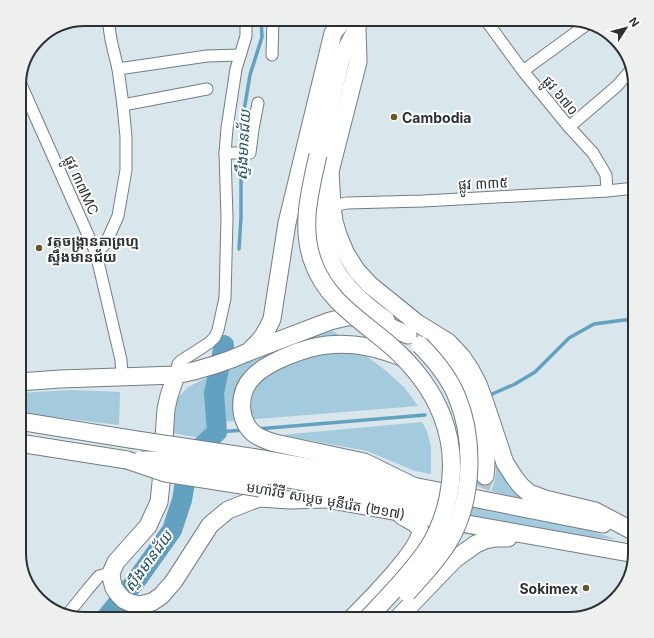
<svg xmlns="http://www.w3.org/2000/svg" width="654" height="638" font-family="Inter,'Noto Sans Khmer',sans-serif">
<style>
.green{fill:#a4cadd}
.lines{fill:none;stroke-linecap:round;stroke-linejoin:round}
.stream{stroke:#62a1bf;stroke-width:3.5}
.river{stroke:#62a1bf;stroke-width:20}
.primary-tunnel{stroke:#b6c2c7;stroke-width:17;stroke-dasharray:17 8;stroke-linecap:butt}
.minor-casing{stroke:#737e84;stroke-width:13}
.primary-casing{stroke:#737e84;stroke-width:19}
.minor{stroke:#fff;stroke-width:11}
.primary{stroke:#fff;stroke-width:17}
.primary-bridge-casing{stroke:#737e84;stroke-width:19;stroke-linecap:butt}
.primary-bridge{stroke:#fff;stroke-width:17}
.poi-dot{fill:#695624;stroke:#fff;stroke-width:1.5}
.labels{text-anchor:middle;dominant-baseline:central;stroke-width:4;stroke-linejoin:round;paint-order:stroke}
.street-label{font-size:14px;fill:#2c3133;stroke:#fff}
.poi-label{font-size:14px;font-weight:bold;fill:#2c3133;stroke:#fff;text-anchor:start}
.water-label{font-size:15px;font-style:italic;fill:#1e5167;stroke:#fff}
.rim{fill:none;stroke:#2c3133;stroke-width:2}
</style>
<rect width="100%" height="100%" fill="#d9e6ec"/>
<g class="green">
<polygon points="333,331 385,370 404,387 418,406 221,422 220,389 224,371 320,334"/>
<polygon points="210,376 206,392 209,429 200,438 173,433 177,399 188,387"/>
<polygon points="72,390 120,392 119,425 19,413 19,393"/>
<polygon points="422,422 427,431 431,447 431,474 415,471 367,451 281,435"/>
<path d="M495,459L536,504L491,491C496,479 497,472 495,459Z"/>
<polygon points="479,505 567,523 616,539 564,535 463,518"/>
</g>
<g class="lines">
<g class="stream">
<polyline points="239,249 241,217 241,128 250,75 262,37 261,19"/>
<polyline points="490,395 515,384 535,372 569,338 594,324 624,320 635,320"/>
<polyline points="257,429 425,415"/>
<polyline points="217,432 245,430"/>
</g>
<polyline class="river" points="105,619 138,578 172,530 182,500 189,458 217,432 214,393 224,345"/>
<path class="primary-tunnel" d="M466,507C477,500 482,489 485,476"/>
<g class="minor-casing">
<g id="minor">
<polyline points="485,19 523,71 569,127 593,153 606,175 607,191"/>
<polyline points="272,55 273,19"/>
<polyline points="118,69 207,56 240,55"/>
<polyline points="523,71 586,25"/>
<polyline points="19,80 96,253 121,360 122,376"/>
<polyline points="123,105 207,89"/>
<polyline points="569,127 617,86 630,71"/>
<polyline points="225,153 250,153 253,129 258,103"/>
<polyline points="332,206 347,203 423,201 607,191 635,188"/>
<polyline points="96,253 106,243 118,216 126,170 126,137 123,105 118,69 111,40 108,19"/>
<polyline points="176,375 178,364 181,361 209,343 215,337 218,330 225,298 227,218 225,153 227,128 236,69 246,36 246,19"/>
<polyline points="67,615 88,589 99,576 111,573"/>
<polyline points="139,619 140,605"/>
</g>
</g>
<g class="primary-casing">
<g id="primary">
<path d="M359,19L357,28L358,62L324,195C324,201 322,207 322,214C319,262 349,294 386,320"/>
<polyline points="318,155 341,59 356,30"/>
<polyline points="330,171 332,206 334,221 338,235 346,254 357,271 370,285 417,323 448,342 462,357 470,369 478,384 484,400 505,463 514,477 521,486 529,493 545,499 595,511 631,530"/>
<path d="M437,345C467,376 491,433 485,476"/>
<path d="M251,349C262,340 266,332 272,319L287,223L333,33L344,19"/>
<path d="M404,358C378,348 356,342 327,345C306,347 266,362 252,378C238,393 238,419 253,433C259,438 268,441 275,443L364,462L413,486"/>
<polyline points="176,375 169,396 166,409 161,483 159,502 153,515 148,526 116,562 111,573 112,581 114,588 119,595 124,600 131,603 140,605 152,602 161,596 174,581 210,525 228,510 251,501 260,498 290,500 325,499"/>
<path d="M19,382L60,379L176,375C200,370 224,363 246,353L330,321L347,317H360L374,320L408,335"/>
<polyline points="19,421 130,439"/>
<polyline points="19,443 127,460"/>
<polyline points="263,459 413,486 603,524"/>
<polyline points="261,474 432,506"/>
<polyline points="315,497 635,554"/>
<path d="M351,619C363,607 426,544 420,530C418,523 406,519 401,515"/>
<polyline points="397,619 455,559 476,544 485,540 496,538 508,538"/>
</g>
</g>
<use href="#minor" class="minor"/>
<use href="#primary" class="primary"/>
<g class="primary-bridge-casing">
<g id="primary-bridge">
<path d="M318,155C310,191 300,227 313,262C327,302 363,321 392,347C437,387 461,438 448,498C444,516 438,533 428,548C411,574 388,596 367,619"/>
<polyline points="130,439 263,459"/>
<polyline points="127,460 165,473 260,488"/>
<polyline points="141,460 167,460 261,474"/>
<path d="M407,593C422,576 438,560 449,541C473,501 475,440 457,397C449,377 435,360 420,345"/>
</g>
</g>
<use href="#primary-bridge" class="primary-bridge"/>
</g>
<g class="poi-dot">
<circle cx="394" cy="117" r="4"/>
<circle cx="39" cy="248" r="4"/>
<circle cx="586" cy="588" r="4"/>
</g>
<g class="labels">
<g class="street-label">
<text transform="translate(561 95) rotate(50)">ផ្លូវ ៦៧០</text>
<text transform="translate(483 183) rotate(-3)">ផ្លូវ ៣៣៥</text>
<text transform="translate(82 185) rotate(66)">ផ្លូវ ៣៧MC</text>
<text transform="translate(326 500) rotate(10)">មហាវិថី សម្តេច មុនីរ៉េត (២១៧)</text>
</g>
<g class="poi-label">
<text x="402" y="117">Cambodia</text>
<text x="47" y="240">វត្តចង្ក្រានតាព្រហ្ម<tspan x="47" dy="16">ស្ទឹងមានជ័យ</tspan></text>
<text x="578" y="588" text-anchor="end">Sokimex</text>
</g>
<g class="water-label">
<text transform="translate(243 145) rotate(-87)">ស្ទឹងមានជ័យ</text>
<text transform="translate(148 561) rotate(-54)">ស្ទឹងមានជ័យ</text>
</g>
</g>
<path d="M0 0H654V638H0ZM85 26H569A59 59 0 0 1 628 85V553A59 59 0 0 1 569 612H85A59 59 0 0 1 26 553V85A59 59 0 0 1 85 26Z" fill="#eeefef" fill-rule="evenodd"/>
<path class="rim" d="M85 26H569A59 59 0 0 1 628 85V553A59 59 0 0 1 569 612H85A59 59 0 0 1 26 553V85A59 59 0 0 1 85 26Z"/>
<g transform="translate(626 28) rotate(54)" stroke="#ffffff" stroke-width="3" paint-order="stroke">
<path d="M0-3L7 15L0 10L-7 15Z" fill="#2c3133"/>
<text y="-6" font-size="11" font-weight="bold" text-anchor="middle" fill="#2c3133">N</text>
</g>
</svg>
